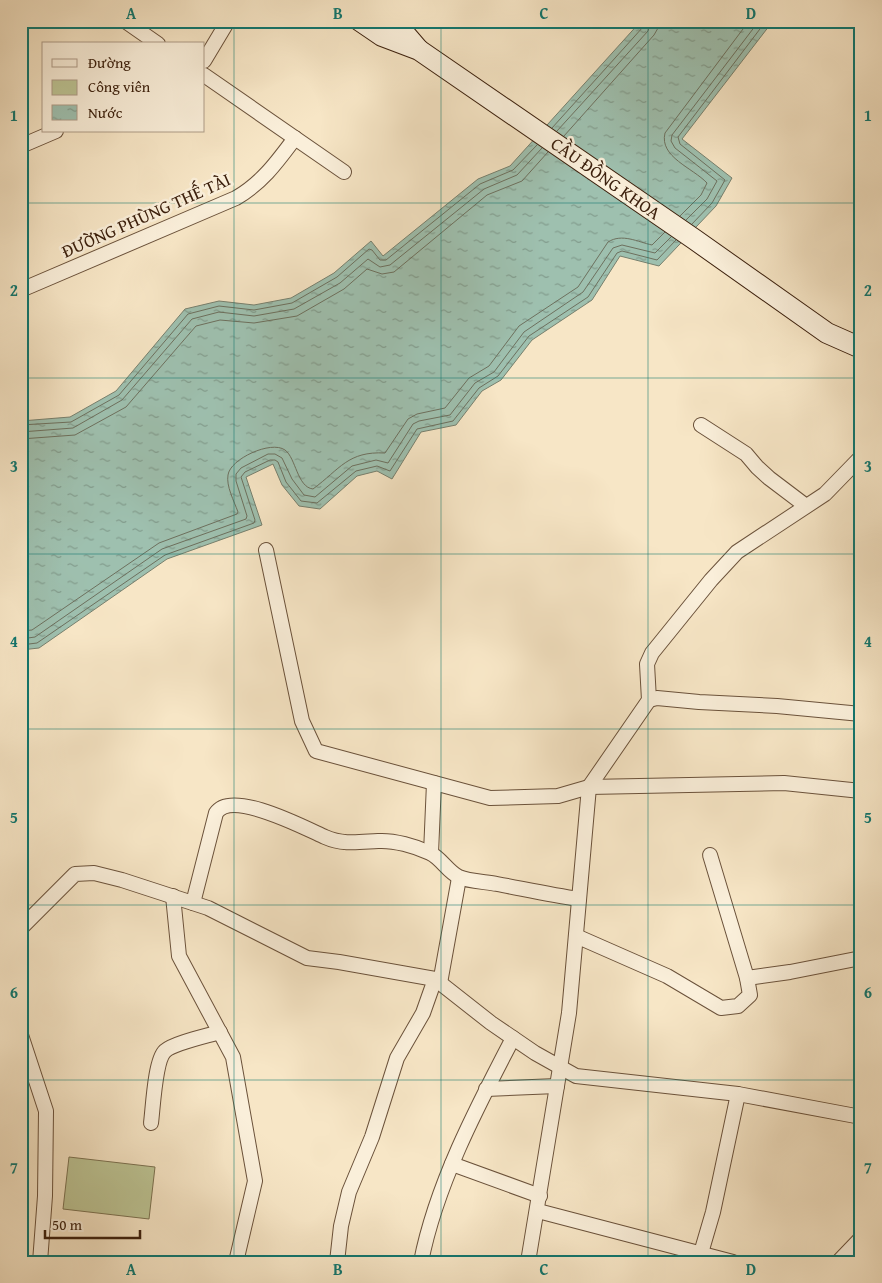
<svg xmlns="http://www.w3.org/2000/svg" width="882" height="1283" font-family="'Gentium Book Plus',serif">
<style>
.green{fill:#bdc595;stroke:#7c7251}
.water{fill:url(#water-ripples);stroke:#77806e}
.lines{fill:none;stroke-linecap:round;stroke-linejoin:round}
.shore{stroke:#6d705e;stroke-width:1}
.minor-casing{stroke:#6b523b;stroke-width:16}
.secondary-casing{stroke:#3c200d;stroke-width:22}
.minor{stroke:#faefda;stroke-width:14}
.secondary{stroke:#faefda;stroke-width:20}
.grid{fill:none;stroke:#0f766e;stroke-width:1;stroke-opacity:0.55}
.labels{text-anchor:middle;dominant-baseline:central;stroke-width:5;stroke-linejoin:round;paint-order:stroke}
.street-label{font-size:18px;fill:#3c200d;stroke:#faefda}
.neatline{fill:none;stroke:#0f766e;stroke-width:2}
.grid-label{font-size:16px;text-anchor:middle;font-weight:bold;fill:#0f766e}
</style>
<defs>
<pattern id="water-ripples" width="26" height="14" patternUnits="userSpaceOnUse" patternTransform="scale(1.25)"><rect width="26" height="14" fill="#9ec0af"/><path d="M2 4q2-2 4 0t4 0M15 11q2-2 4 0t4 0" fill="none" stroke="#829c8d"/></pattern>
</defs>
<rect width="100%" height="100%" fill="#f7e6c6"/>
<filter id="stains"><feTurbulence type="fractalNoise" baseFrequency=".004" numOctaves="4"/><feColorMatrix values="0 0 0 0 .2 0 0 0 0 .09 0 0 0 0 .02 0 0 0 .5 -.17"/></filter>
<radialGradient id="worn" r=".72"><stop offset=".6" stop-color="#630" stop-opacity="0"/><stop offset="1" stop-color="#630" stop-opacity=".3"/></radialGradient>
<polygon class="green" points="69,1157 155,1167 149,1219 63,1209"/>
<polygon class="water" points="641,21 773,21 682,139 732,178 716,206 659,266 620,256 592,300 532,340 501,380 482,391 456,425 421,432 392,479 377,471 357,476 320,509 299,506 282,485 273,464 246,477 262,525 167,559 39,648 21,650 21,421 70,417 116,391 185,309 219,301 254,305 291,298 334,273 371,241 383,256 478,179 510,166"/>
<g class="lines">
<g class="shore">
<polyline points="552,128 643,27 645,21"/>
<polyline points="557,131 648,31 651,21"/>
<polyline points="564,136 654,35 658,28 658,21"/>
<path d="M680,216L701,195L707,183C693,168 659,157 665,133L749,21"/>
<polyline points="686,220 707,199 717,181 675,148 671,141 672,135 759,21"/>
<polyline points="692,224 712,203 725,180 680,144 678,137 766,21"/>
<polyline points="21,425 71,422 119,395 188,314 219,306 254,310 292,303 337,277 369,249 372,250 380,260 386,260 480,184 513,170 537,145"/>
<polyline points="21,432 73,428 122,400 192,319 219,312 254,316 294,309 340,283 368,259 380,267 390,265 484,189 517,175 542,148"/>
<polyline points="21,439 75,435 126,407 196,326 220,320 254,323 297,316 344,289 367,269 382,274 394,272 487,195 522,181 548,152"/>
<path d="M21,631L32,630L159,543L237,514L238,512C234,501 226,486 228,475C230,459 271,440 285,450C296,458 297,487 313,489C340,469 348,451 385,453L408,419L417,414L445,408L469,378L489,366L519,326L578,287L608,242C622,233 638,242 652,245L665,232"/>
<polyline points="21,639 35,637 162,549 246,519 247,516 236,481 236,474 241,468 268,454 275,454 282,458 292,479 304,495 315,497 352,466 376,460 388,463 413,424 419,421 450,415 475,383 494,372 524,332 583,292 613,248 622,245 655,253 671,237"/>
<polyline points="21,645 37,643 165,555 254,523 255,520 241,477 245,472 270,460 275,460 278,462 286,482 301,501 317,503 356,471 377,466 390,471 417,429 453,421 479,388 498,376 529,336 588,297 617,253 622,251 657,260 676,240"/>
</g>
<g class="minor-casing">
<g id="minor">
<polyline points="125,21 158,44"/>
<polyline points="204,61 228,21"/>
<polyline points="204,75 344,172"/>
<polyline points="21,146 56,131"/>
<path d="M21,290L236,198C262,183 277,162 295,138"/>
<polyline points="701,425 746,454 757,467 769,478 806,506"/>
<polyline points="266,550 302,721 316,751 490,798 558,796 589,787 784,783 861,791"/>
<polyline points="649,700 657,698 699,702 777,706 861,714"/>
<polyline points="431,853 434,783"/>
<polyline points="173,896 179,956 233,1057 255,1181 236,1262"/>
<path d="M193,903L216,813C231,789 305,828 325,837C343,845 359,842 378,841C394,840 415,846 430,853C441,858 448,872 459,877C467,881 487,882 497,884C524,889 551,895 579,899"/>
<polyline points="21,928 75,874 94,873 122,880 208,908 307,958 339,962 435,979 491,1023 535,1053 576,1076 738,1094 861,1117"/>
<polyline points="576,936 667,976 721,1008 738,1006 750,995 747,978 710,855"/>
<polyline points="747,978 790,972 861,958"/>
<polyline points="440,983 459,878"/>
<polyline points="21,1035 46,1111 45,1196 40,1262"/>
<polyline points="486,1089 557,1086"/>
<path d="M151,1123C153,1108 155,1060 165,1051C174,1043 207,1036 220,1032"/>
<polyline points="452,1164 540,1196"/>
<polyline points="538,1211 733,1262"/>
<polyline points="701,1253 713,1212 738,1094"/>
<polyline points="337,1262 341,1226 349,1192 372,1137 397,1058 423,1013 435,979"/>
<path d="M421,1262C436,1185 477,1107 513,1038"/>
<polyline points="528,1262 569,1013 589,787 649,700 647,664 652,653 711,580 737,552 825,494 861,457"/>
<polyline points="838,1262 861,1238"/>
</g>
</g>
<g class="secondary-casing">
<g id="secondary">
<polyline points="360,21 382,36 419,50 694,239 827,333 861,348"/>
<polyline points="394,21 418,49"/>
</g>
</g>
<use href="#minor" class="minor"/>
<use href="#secondary" class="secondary"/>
</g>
<path class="grid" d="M234,21V1262M441,21V1262M648,21V1262M21,203H861M21,378H861M21,554H861M21,729H861M21,905H861M21,1080H861"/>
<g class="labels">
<g class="street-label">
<text transform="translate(606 178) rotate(35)">CẦU ĐỒNG KHOA</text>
<text transform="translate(146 215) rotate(-24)">ĐƯỜNG PHÙNG THẾ TÀI</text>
</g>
</g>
<rect width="882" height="1283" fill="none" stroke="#f7e6c6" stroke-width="55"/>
<rect x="42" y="42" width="162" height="90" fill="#faefda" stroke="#ae9c88"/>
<rect x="52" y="59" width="25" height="8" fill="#faefda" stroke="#ae9c88"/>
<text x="88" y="68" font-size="15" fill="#3c200d">Đường</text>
<rect x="52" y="80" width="25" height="15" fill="#bdc595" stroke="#ae9c88"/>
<text x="88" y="92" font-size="15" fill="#3c200d">Công viên</text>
<rect x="52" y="105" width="25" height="15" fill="url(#water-ripples)" stroke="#ae9c88"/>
<text x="88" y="118" font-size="15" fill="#3c200d">Nước</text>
<path d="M45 1230v8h95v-8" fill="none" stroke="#3c200d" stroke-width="2.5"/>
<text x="52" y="1230" font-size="15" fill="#3c200d" stroke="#faefda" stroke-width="4" paint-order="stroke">50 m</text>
<rect x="28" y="28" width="826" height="1228" class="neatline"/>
<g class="grid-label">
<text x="131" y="19">A</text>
<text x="338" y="19">B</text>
<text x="544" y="19">C</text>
<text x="751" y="19">D</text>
<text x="14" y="121">1</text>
<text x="868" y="121">1</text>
<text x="14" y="296">2</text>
<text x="868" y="296">2</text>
<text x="14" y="472">3</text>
<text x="868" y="472">3</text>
<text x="14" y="647">4</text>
<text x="868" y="647">4</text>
<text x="14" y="823">5</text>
<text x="868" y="823">5</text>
<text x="14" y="998">6</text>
<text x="868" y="998">6</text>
<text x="14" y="1173">7</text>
<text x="868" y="1173">7</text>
<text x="131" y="1275">A</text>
<text x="338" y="1275">B</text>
<text x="544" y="1275">C</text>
<text x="751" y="1275">D</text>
</g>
<rect width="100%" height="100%" filter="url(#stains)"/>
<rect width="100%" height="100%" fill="url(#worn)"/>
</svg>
